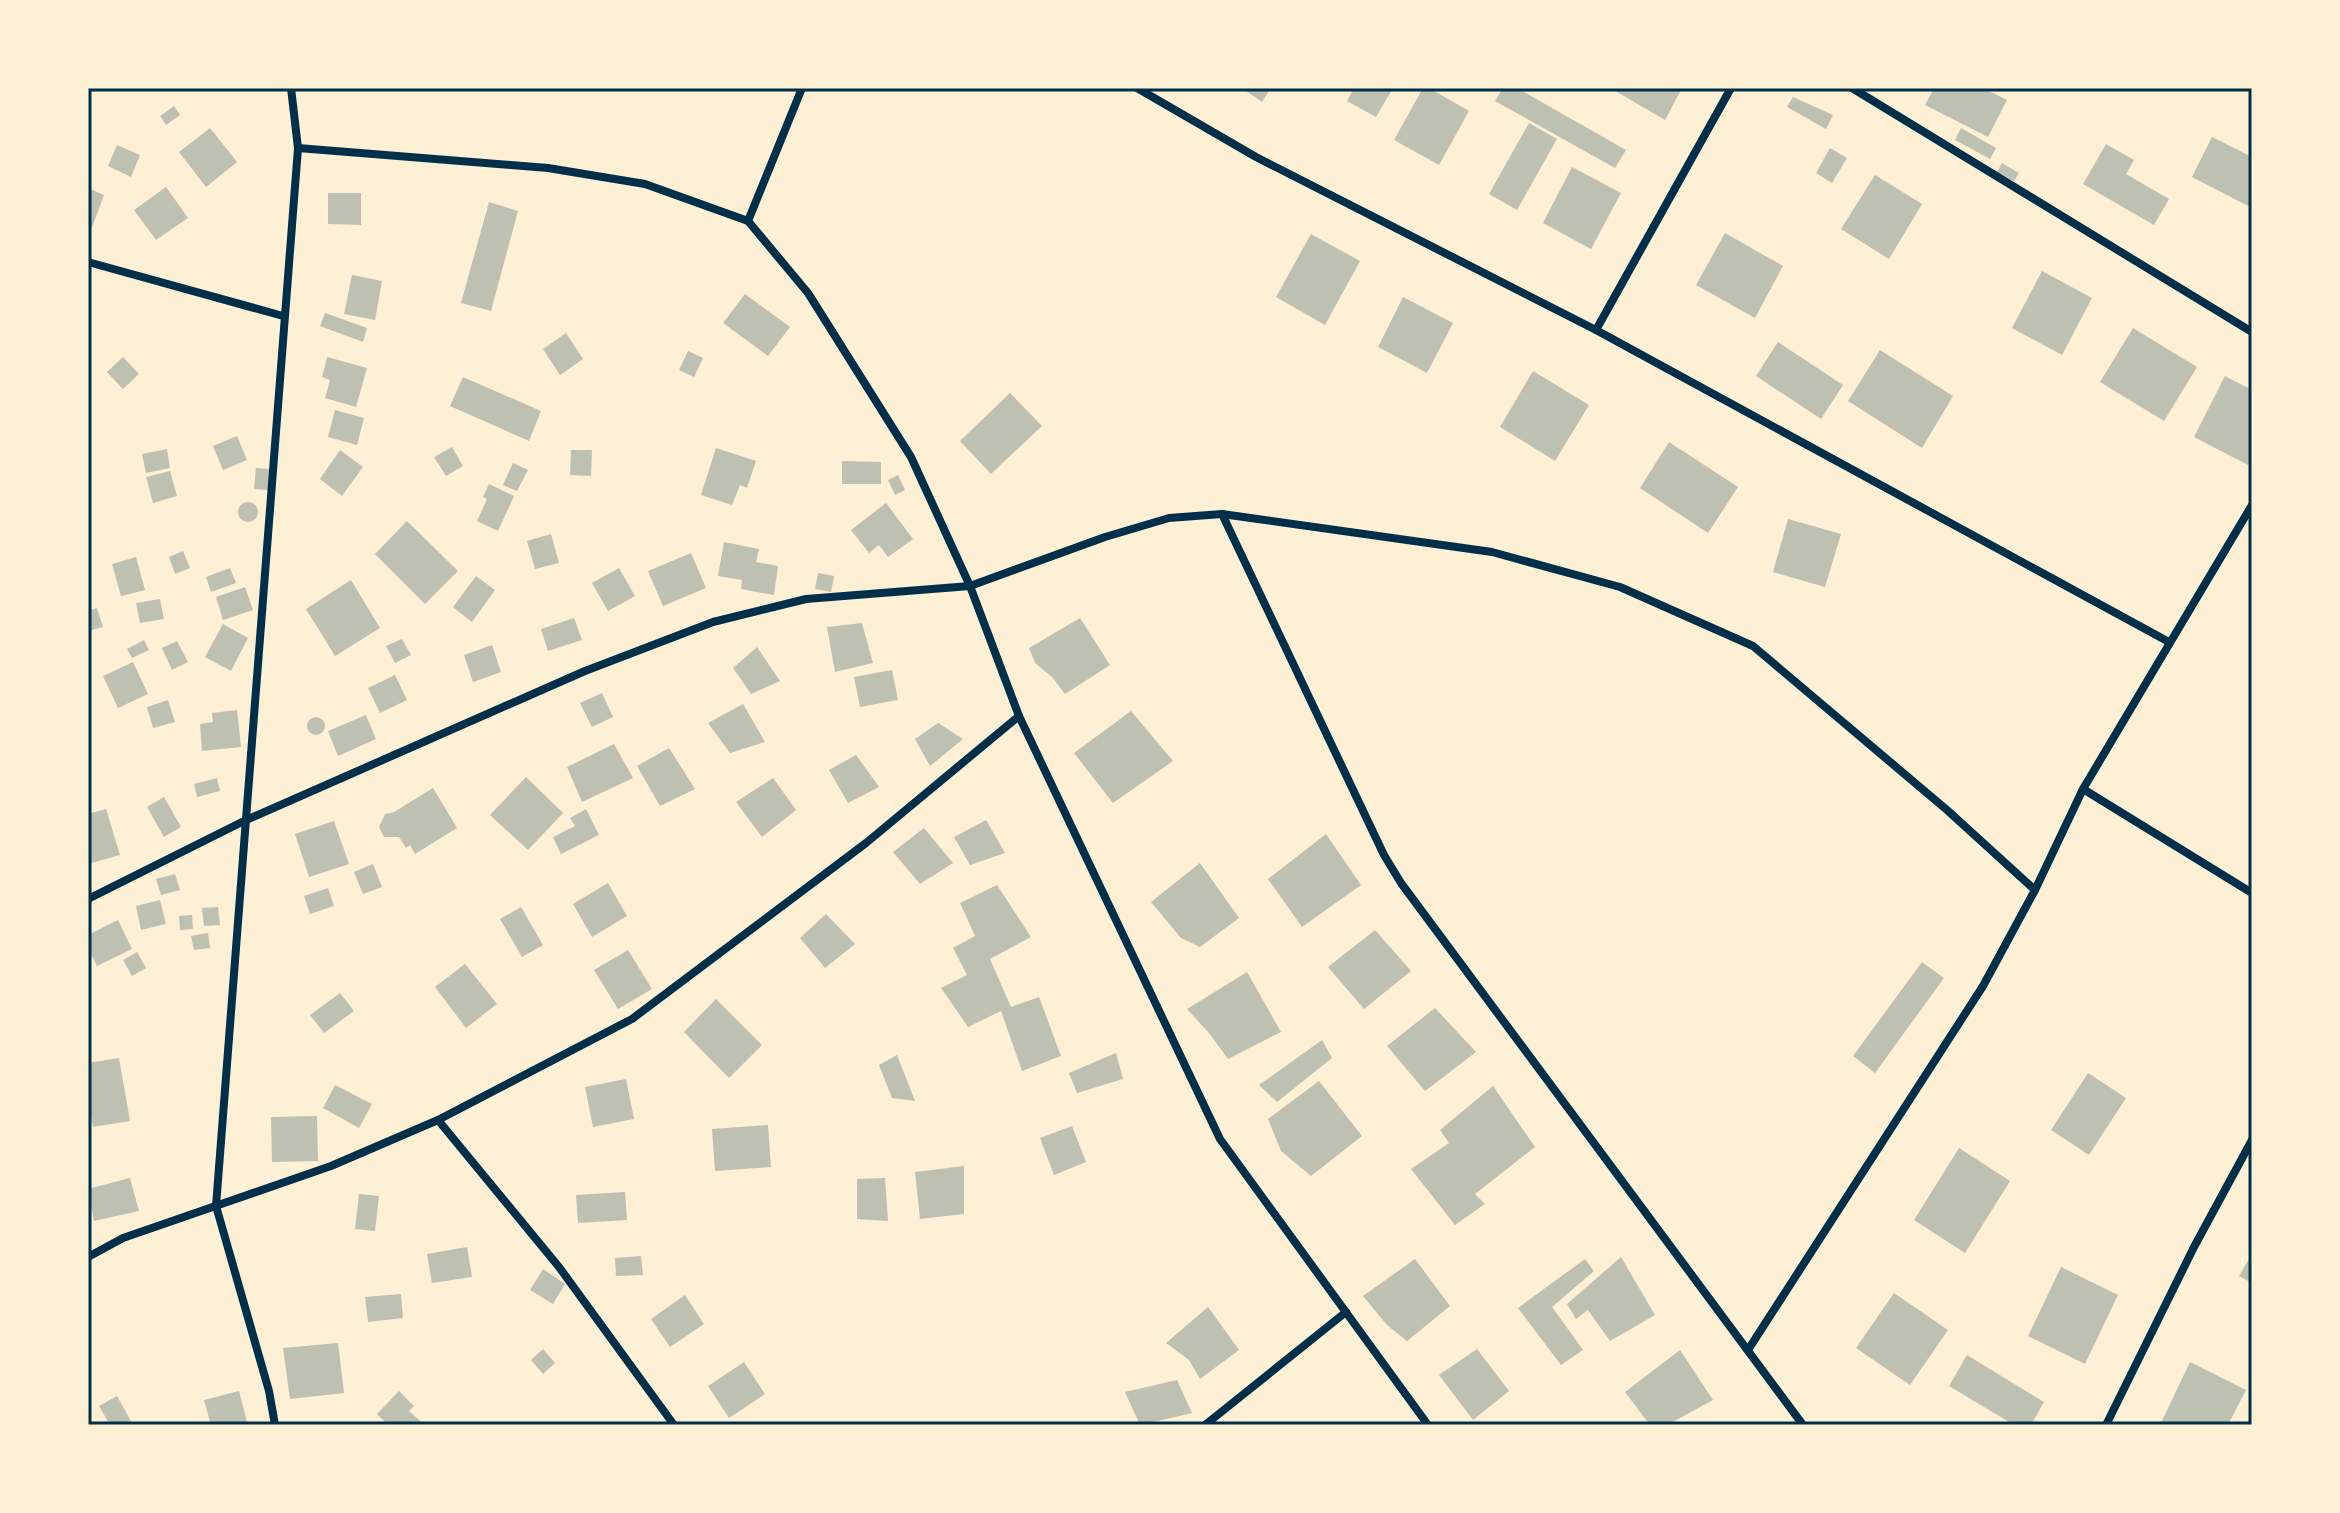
<svg xmlns="http://www.w3.org/2000/svg" width="2340" height="1513" font-family="Quicksand,sans-serif">
<style>
.building{fill:#bec0b2}
.lines{fill:none;stroke-linecap:round;stroke-linejoin:round}
.minor{stroke:#003049;stroke-width:8}
.neatline{fill:none;stroke:#003049;stroke-width:3}
</style>
<rect width="100%" height="100%" fill="#fdf0d5"/>
<g class="building">
<polygon points="1242,88 1271,88 1262,102"/>
<polygon points="1354,88 1393,88 1376,117 1347,101"/>
<polygon points="1423,88 1429,88 1469,111 1439,165 1394,140"/>
<polygon points="1503,88 1517,88 1626,150 1615,168 1495,101"/>
<polygon points="1610,88 1682,88 1665,120"/>
<polygon points="1934,88 1983,88 2007,100 1988,137 1925,105"/>
<polygon points="1793,97 1833,115 1826,129 1787,107"/>
<polygon points="174,106 180,115 166,125 160,116"/>
<polygon points="1529,123 1557,139 1517,210 1489,194"/>
<polygon points="210,128 237,162 206,187 179,152"/>
<polygon points="1961,128 1996,148 1990,159 1955,140"/>
<polygon points="2212,137 2252,157 2252,208 2192,177"/>
<polygon points="2106,144 2134,160 2126,174 2169,199 2154,225 2083,184"/>
<polygon points="117,145 140,155 131,177 108,166"/>
<polygon points="1830,148 1847,158 1832,183 1816,173"/>
<polygon points="2002,163 2019,173 2014,181 1997,172"/>
<polygon points="1572,167 1621,193 1591,249 1543,223"/>
<polygon points="1875,175 1922,204 1889,259 1841,229"/>
<polygon points="166,187 188,218 156,240 134,210"/>
<polygon points="88,188 104,195 91,230 88,228"/>
<polygon points="328,193 361,193 361,225 328,224"/>
<polygon points="489,202 518,211 491,311 461,303"/>
<polygon points="1725,233 1783,266 1755,318 1696,285"/>
<polygon points="1311,234 1360,261 1325,325 1276,297"/>
<polygon points="2042,271 2092,298 2062,355 2012,328"/>
<polygon points="352,275 382,281 375,320 344,314"/>
<polygon points="745,294 790,327 768,356 723,323"/>
<polygon points="1403,297 1453,323 1427,373 1378,347"/>
<polygon points="325,313 367,328 363,342 320,326"/>
<polygon points="2133,328 2197,367 2164,421 2100,382"/>
<polygon points="566,333 583,359 560,375 543,349"/>
<polygon points="1778,342 1843,385 1821,419 1756,376"/>
<polygon points="1880,350 1953,396 1922,448 1848,401"/>
<polygon points="688,351 703,358 694,377 679,370"/>
<polygon points="123,357 139,374 123,389 107,372"/>
<polygon points="327,357 367,368 356,407 325,398 330,380 322,377"/>
<polygon points="1533,371 1589,405 1555,461 1500,427"/>
<polygon points="2225,376 2252,390 2252,459 2248,465 2194,437"/>
<polygon points="463,377 541,411 529,441 450,406"/>
<polygon points="1010,393 1042,426 991,474 960,441"/>
<polygon points="335,410 364,418 357,445 328,437"/>
<polygon points="237,436 247,460 223,470 213,446"/>
<polygon points="1669,442 1738,487 1708,533 1640,488"/>
<polygon points="452,447 463,466 446,476 434,457"/>
<polygon points="716,448 756,461 747,488 740,485 732,505 701,495"/>
<polygon points="167,449 170,468 146,473 142,454"/>
<polygon points="340,450 363,467 342,496 320,479"/>
<polygon points="571,450 592,450 591,476 570,475"/>
<polygon points="842,461 881,462 881,484 842,484"/>
<polygon points="513,463 528,470 517,491 503,485"/>
<polygon points="256,468 269,469 268,490 254,489"/>
<polygon points="170,471 177,496 153,503 146,477"/>
<polygon points="898,475 905,490 895,495 888,480"/>
<polygon points="489,484 514,496 498,531 477,521 487,499 483,497"/>
<circle cx="248" cy="512" r="10"/>
<polygon points="886,503 913,539 888,557 879,545 869,553 851,530"/>
<polygon points="1788,519 1841,534 1825,587 1773,572"/>
<polygon points="407,521 458,571 425,604 375,554"/>
<polygon points="551,534 559,563 535,569 527,541"/>
<polygon points="724,542 759,549 756,562 778,566 774,595 741,589 742,580 718,576"/>
<polygon points="183,551 190,568 175,574 169,557"/>
<polygon points="691,553 706,588 663,606 648,571"/>
<polygon points="136,557 145,590 121,596 112,564"/>
<polygon points="230,568 236,583 211,592 206,577"/>
<polygon points="619,568 635,596 608,611 592,583"/>
<polygon points="818,573 834,576 831,592 815,589"/>
<polygon points="476,576 495,590 472,622 453,607"/>
<polygon points="351,580 380,628 335,656 306,609"/>
<polygon points="245,587 253,610 223,620 216,597"/>
<polygon points="160,599 164,619 140,623 136,603"/>
<polygon points="97,608 103,627 88,631 88,611"/>
<polygon points="574,618 582,640 548,651 541,629"/>
<polygon points="1080,618 1110,665 1065,694 1052,677 1035,663 1029,648"/>
<polygon points="862,623 873,663 835,672 827,627"/>
<polygon points="223,624 248,638 231,671 205,657"/>
<polygon points="402,639 411,655 395,663 386,646"/>
<polygon points="144,640 149,650 132,658 127,649"/>
<polygon points="177,641 188,662 172,670 162,648"/>
<polygon points="492,645 501,672 473,682 464,655"/>
<polygon points="757,647 780,681 751,694 733,668"/>
<polygon points="133,662 148,694 118,708 103,676"/>
<polygon points="892,670 898,700 860,707 854,677"/>
<polygon points="395,675 407,700 380,713 368,688"/>
<polygon points="602,693 613,717 592,727 580,703"/>
<polygon points="168,700 175,722 153,728 147,707"/>
<polygon points="743,704 765,742 730,753 708,723"/>
<polygon points="237,710 241,747 202,751 200,724 213,722 212,713"/>
<polygon points="1131,711 1173,761 1113,803 1074,753"/>
<polygon points="366,715 376,739 338,756 328,731"/>
<circle cx="316" cy="726" r="9"/>
<polygon points="938,723 963,739 930,766 915,739"/>
<polygon points="614,744 633,778 582,802 567,767"/>
<polygon points="669,748 695,789 660,806 637,766"/>
<polygon points="856,755 879,787 848,803 829,770"/>
<polygon points="526,777 563,813 528,850 490,815"/>
<polygon points="217,778 220,791 197,797 194,784"/>
<polygon points="773,778 796,810 762,837 736,802"/>
<polygon points="433,788 457,828 415,854 410,845 406,848 399,837 384,837 379,827 385,814 394,812"/>
<polygon points="164,797 181,827 164,837 147,807"/>
<polygon points="106,809 120,855 88,864 88,814"/>
<polygon points="586,809 599,835 561,854 553,837 575,826 570,818"/>
<polygon points="986,820 1005,853 970,865 954,837"/>
<polygon points="334,821 349,864 309,877 295,834"/>
<polygon points="924,828 953,863 920,884 893,852"/>
<polygon points="1326,834 1361,885 1302,927 1268,879"/>
<polygon points="1200,863 1239,918 1200,947 1181,938 1151,902"/>
<polygon points="373,864 382,887 363,894 354,872"/>
<polygon points="175,874 180,890 161,895 156,879"/>
<polygon points="608,883 627,916 592,937 573,904"/>
<polygon points="997,885 1031,937 990,959 1011,1007 1039,997 1061,1056 1022,1071 1001,1011 968,1027 941,988 967,975 953,948 975,936 960,903"/>
<polygon points="328,888 334,906 310,914 304,896"/>
<polygon points="160,900 166,924 141,930 136,906"/>
<polygon points="218,907 220,925 204,926 202,908"/>
<polygon points="521,907 543,945 522,957 500,919"/>
<polygon points="826,914 855,944 825,968 800,938"/>
<polygon points="192,915 193,929 180,930 179,916"/>
<polygon points="118,920 132,949 97,966 88,948 88,935"/>
<polygon points="1375,930 1411,971 1364,1009 1328,967"/>
<polygon points="208,933 210,948 194,950 191,936"/>
<polygon points="628,950 652,989 618,1009 594,970"/>
<polygon points="137,952 146,968 132,976 123,960"/>
<polygon points="1922,962 1944,978 1875,1073 1853,1056"/>
<polygon points="465,964 497,1004 466,1028 435,987"/>
<polygon points="1247,972 1281,1032 1228,1059 1209,1033 1187,1009"/>
<polygon points="340,993 354,1011 324,1033 310,1015"/>
<polygon points="716,999 762,1045 729,1078 684,1032"/>
<polygon points="1435,1008 1476,1052 1425,1091 1387,1046"/>
<polygon points="1322,1040 1332,1058 1277,1102 1259,1085"/>
<polygon points="1116,1053 1123,1079 1077,1093 1069,1073"/>
<polygon points="897,1055 915,1101 892,1098 879,1065"/>
<polygon points="119,1058 130,1121 93,1127 88,1099 88,1063"/>
<polygon points="2088,1073 2126,1098 2089,1155 2051,1130"/>
<polygon points="626,1079 634,1119 593,1127 585,1087"/>
<polygon points="1319,1081 1362,1136 1311,1176 1281,1151 1268,1119"/>
<polygon points="335,1085 372,1104 359,1128 323,1108"/>
<polygon points="1493,1086 1535,1147 1475,1194 1485,1204 1455,1225 1411,1169 1449,1143 1440,1130"/>
<polygon points="317,1116 318,1161 272,1162 271,1117"/>
<polygon points="768,1125 771,1167 715,1171 712,1129"/>
<polygon points="1072,1126 1086,1162 1054,1175 1040,1138"/>
<polygon points="1959,1148 2010,1181 1965,1253 1914,1220"/>
<polygon points="964,1166 964,1214 920,1219 915,1172"/>
<polygon points="130,1178 139,1211 94,1221 88,1189"/>
<polygon points="885,1178 888,1221 857,1219 857,1179"/>
<polygon points="625,1192 627,1220 578,1223 576,1195"/>
<polygon points="359,1194 379,1196 375,1231 355,1229"/>
<polygon points="467,1247 472,1277 432,1283 427,1254"/>
<polygon points="2252,1254 2252,1283 2239,1276"/>
<polygon points="641,1256 643,1275 616,1276 615,1258"/>
<polygon points="1621,1257 1655,1315 1610,1341 1588,1310 1576,1319 1567,1304"/>
<polygon points="1415,1259 1450,1306 1407,1341 1387,1325 1363,1296"/>
<polygon points="1585,1259 1594,1271 1552,1307 1583,1350 1561,1365 1518,1308"/>
<polygon points="2061,1267 2118,1295 2085,1364 2028,1336"/>
<polygon points="543,1269 565,1284 553,1304 530,1290"/>
<polygon points="1894,1293 1948,1330 1910,1385 1856,1348"/>
<polygon points="401,1294 403,1318 368,1322 365,1297"/>
<polygon points="685,1295 704,1324 670,1347 651,1319"/>
<polygon points="1208,1307 1239,1350 1200,1379 1189,1360 1166,1343"/>
<polygon points="338,1343 344,1393 290,1399 283,1348"/>
<polygon points="543,1349 555,1363 543,1374 531,1360"/>
<polygon points="1477,1349 1509,1391 1473,1420 1439,1375"/>
<polygon points="1680,1350 1713,1400 1667,1425 1650,1425 1625,1392"/>
<polygon points="1967,1355 2044,1402 2031,1425 2014,1425 1949,1386"/>
<polygon points="744,1362 765,1394 729,1418 708,1386"/>
<polygon points="2190,1362 2246,1390 2228,1425 2160,1425"/>
<polygon points="1177,1380 1192,1413 1140,1425 1125,1392"/>
<polygon points="239,1391 247,1422 211,1425 204,1400"/>
<polygon points="399,1391 414,1406 409,1411 425,1425 388,1425 377,1414"/>
<polygon points="117,1396 132,1423 129,1425 110,1425 99,1406"/>
</g>
<g class="lines">
<g class="minor">
<polyline points="1137,88 1256,157 1596,330 2169,642"/>
<polyline points="1852,88 2252,332"/>
<polyline points="298,148 548,168 645,184 748,221 808,293 911,457 970,586 1019,716 1220,1139 1428,1425"/>
<polyline points="748,221 802,88"/>
<polyline points="88,262 283,316"/>
<polyline points="1596,330 1731,88"/>
<polyline points="1222,514 1384,855 1401,883 1803,1425"/>
<polyline points="2083,789 2252,893"/>
<polyline points="88,899 244,821 585,671 713,622 806,599 970,586 1105,537 1169,518 1222,514 1492,552 1620,587 1753,646 1947,810 2035,890"/>
<polyline points="438,1120 559,1267 674,1425"/>
<polyline points="88,1257 123,1238 331,1166 438,1120 632,1019 866,843 1019,716"/>
<polyline points="1748,1350 1983,986 2035,890 2083,789 2252,505"/>
<polyline points="275,1425 269,1391 216,1206 298,148 291,88"/>
<polyline points="1205,1425 1346,1312"/>
<polyline points="2106,1425 2194,1247 2252,1140"/>
</g>
</g>
<rect width="2340" height="1513" fill="none" stroke="#fdf0d5" stroke-width="180"/>
<rect x="90" y="90" width="2160" height="1333" class="neatline"/>
</svg>
